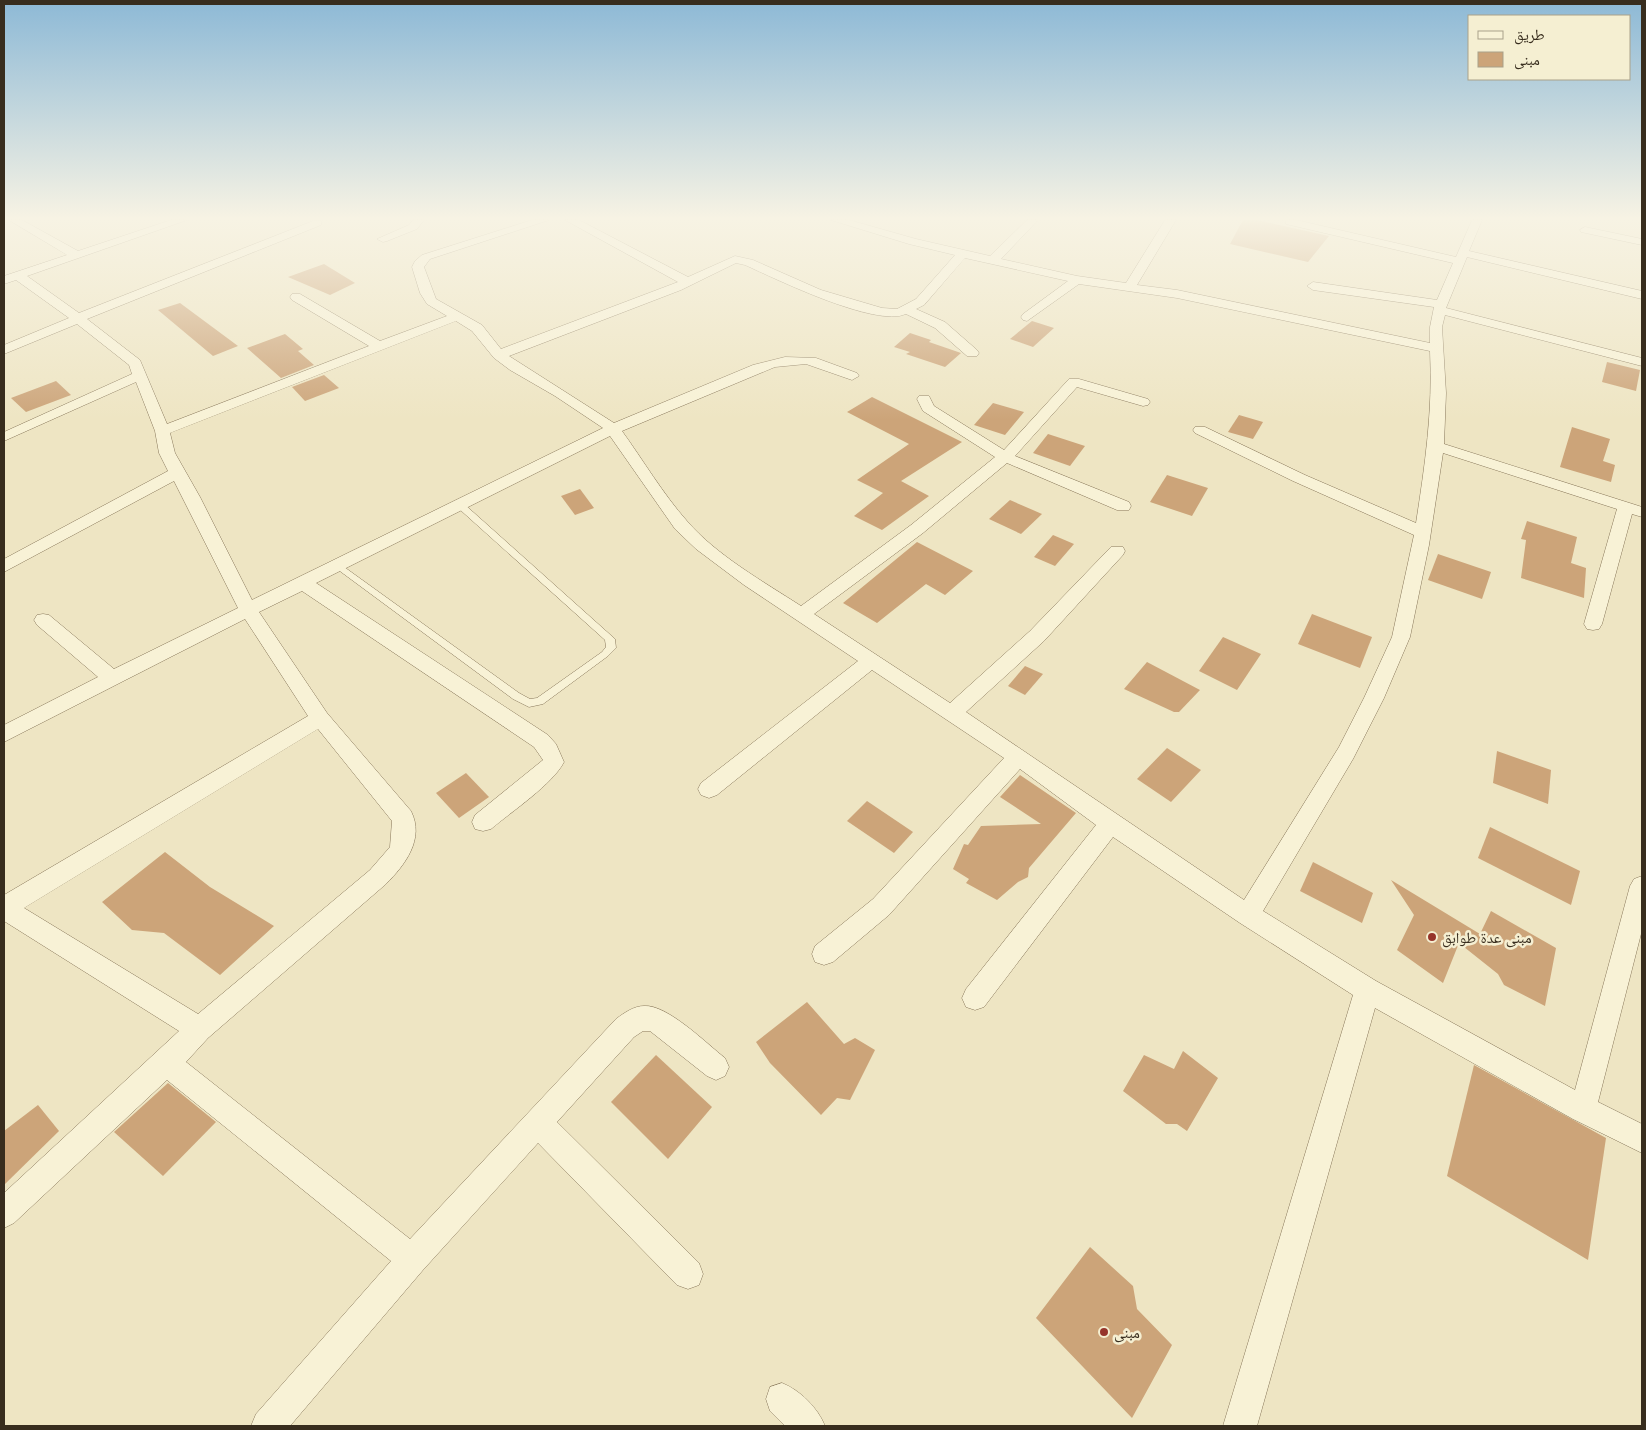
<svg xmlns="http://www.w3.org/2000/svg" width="1646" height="1430" font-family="'Libre Baskerville','Noto Naskh Arabic',serif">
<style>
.building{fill:#cca479}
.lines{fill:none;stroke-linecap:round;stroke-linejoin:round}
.service-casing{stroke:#88775a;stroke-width:1}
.minor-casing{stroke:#88775a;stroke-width:1}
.service{fill:#f8f2d6;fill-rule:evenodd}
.minor{fill:#f8f2d6;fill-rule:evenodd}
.poi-dot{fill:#96342a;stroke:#f5efd2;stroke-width:2}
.labels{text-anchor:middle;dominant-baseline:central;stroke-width:5;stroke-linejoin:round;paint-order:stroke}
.near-poi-label{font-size:15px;fill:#382d1e;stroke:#f5efd2;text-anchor:start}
</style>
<rect width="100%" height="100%" fill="#eee5c3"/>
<g class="building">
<polygon points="1243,220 1257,220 1329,236 1308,262 1230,244"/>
<polygon points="324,264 355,283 330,295 288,277"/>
<polygon points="180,303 238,346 213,356 158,310"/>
<polygon points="1032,321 1054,328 1033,347 1010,339"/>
<polygon points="910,333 931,340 929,342 961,353 945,367 906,354 910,352 894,347"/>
<polygon points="285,334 303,349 298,351 314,365 281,378 247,348"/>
<polygon points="1607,362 1640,370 1636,391 1602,382"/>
<polygon points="324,375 339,388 305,401 292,387"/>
<polygon points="56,381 71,395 26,412 11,398"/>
<polygon points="872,397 962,442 901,481 929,496 882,530 854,516 883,493 857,480 909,444 847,412"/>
<polygon points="993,403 1024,412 1005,435 974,425"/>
<polygon points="1239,415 1263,422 1253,439 1228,432"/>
<polygon points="1572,427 1610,439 1603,461 1615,465 1611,482 1560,467"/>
<polygon points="1048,434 1085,446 1070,466 1033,453"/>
<polygon points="1167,475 1208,488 1192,516 1150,502"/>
<polygon points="580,489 594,508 575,515 561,496"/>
<polygon points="1010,500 1042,514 1021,534 989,519"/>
<polygon points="1527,521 1577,537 1571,563 1586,568 1584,598 1521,578 1526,540 1521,539"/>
<polygon points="1053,535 1074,544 1055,566 1034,557"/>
<polygon points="917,542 973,571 945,595 926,584 877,623 843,603"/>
<polygon points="1438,554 1491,572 1482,599 1428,580"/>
<polygon points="1312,614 1372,637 1360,668 1298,644"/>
<polygon points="1223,637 1261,654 1237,690 1199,671"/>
<polygon points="1147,662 1200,690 1179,712 1174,712 1124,689"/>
<polygon points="1025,666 1043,674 1025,695 1008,686"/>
<polygon points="1167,748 1201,770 1171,802 1137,779"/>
<polygon points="1497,751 1551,770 1548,804 1493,783"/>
<polygon points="466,773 489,797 459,818 436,793"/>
<polygon points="1020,775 1076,813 1029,868 1028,877 1018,882 997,900 966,883 969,879 953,869 964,844 968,845 981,826 1041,824 1000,797"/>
<polygon points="867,801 913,832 894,853 847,821"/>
<polygon points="1490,827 1580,871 1571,905 1478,858"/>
<polygon points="165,852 210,887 274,926 220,975 164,933 132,930 102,902"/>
<polygon points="1313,862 1373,893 1362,923 1300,891"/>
<polygon points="1391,880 1480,934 1491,911 1556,948 1545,1006 1504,985 1498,974 1459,943 1443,983 1397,950 1414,915"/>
<polygon points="807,1002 844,1044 855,1038 875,1050 850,1100 837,1098 821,1115 770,1063 756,1042"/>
<polygon points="1183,1051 1218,1078 1187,1131 1177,1124 1166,1124 1123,1091 1144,1055 1174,1069"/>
<polygon points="656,1055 712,1107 668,1159 611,1102"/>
<polygon points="1474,1065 1606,1138 1588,1260 1447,1176"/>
<polygon points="168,1083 216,1122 163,1176 114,1132"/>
<polygon points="38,1105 59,1131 4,1185 4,1131"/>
<polygon points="1090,1247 1133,1286 1137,1309 1172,1345 1132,1418 1036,1318"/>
</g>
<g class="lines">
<g class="service-casing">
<polygon id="service" points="457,503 463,503 615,639 616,648 608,656 543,704 529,707 513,699 333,566 334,564 340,564 519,693 530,699 537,698 602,652 606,647 605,640 457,507"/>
</g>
<g class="minor-casing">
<g id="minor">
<path d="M9,220H22L78,251L171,220H187L27,276L79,313L313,221H321V225L87,319L140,360L167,424L369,346L292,300L290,297L292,294H300L380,341L447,316L427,304L420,293L412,267L415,261L422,255L532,220H549L430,259L424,267L436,299L482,325L501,349L678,282L565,220H579L688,277L735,256L753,260L821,290L882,308L897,309L916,299L955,255L909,244L831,220H849L916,239L990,256L1027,220H1038L1001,259L1077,276L1126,283L1165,220H1176L1137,285L1177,290L1430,343V327L1434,307L1313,290L1307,286L1313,282L1437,300L1453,263L1286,224V220H1296L1456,257L1472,220H1482L1469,251L1642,291V299L1467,257L1446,308L1642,358V366L1445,315L1442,327L1446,393L1444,444L1642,507V517L1632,514L1602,624L1599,629L1593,630L1587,629L1584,624L1617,509L1443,453L1429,545L1410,637L1384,698L1353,759L1263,911L1376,981L1575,1090L1630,886L1634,879L1642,876V930L1598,1102L1642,1124V1153L1573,1119L1375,1008L1257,1426H1223L1353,995L1240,923L1113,837L984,1007L975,1010L966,1007L962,998L966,989L1096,825L1020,769L889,915L833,962L824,965L815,962L812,954L815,946L873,899L1004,758L872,670L717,795L709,798L701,795L698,789L701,783L858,661L744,585L696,549L675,529L610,436L316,583L548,735L556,744L564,762C553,784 511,812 491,829L483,831L475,829L472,822L475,815L543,760L534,747L302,591L259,612L327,713L411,811C425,839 405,865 386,884L208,1038L186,1062L410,1239L616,1019C624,1013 634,1006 644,1006C667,1004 707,1044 725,1058L729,1067L725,1076L716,1080L707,1076L650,1031H643L634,1037L557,1122L699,1263L703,1274L699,1285L688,1289L677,1285L538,1143L423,1270L290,1426H251L256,1414L391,1261L167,1080L14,1223L4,1228V1193L179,1031L4,921V895L308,716L245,619L4,742V725L98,677L37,625L34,620L37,615L43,614L49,615L114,669L238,608L174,481L4,572V559L168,471L159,453L155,431L136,382L4,441V432L132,374L129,365L77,324L4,354V345L69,318L16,280L4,284V276L67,255ZM965,258L1068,281L1023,314L1021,317L1023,320L1027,321L1079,284L1177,298L1430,351C1433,410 1425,465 1416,523L1305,475L1205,427H1195L1193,430L1195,433L1293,481L1414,535L1392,637L1364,698L1339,747L1244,900L966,712L1044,641L1123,555L1125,551L1123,547H1111L1030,631L950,703L814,614L923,533L1007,463L1117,510H1129L1131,506L1129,502L1015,456L1077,387L1143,406L1148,405L1150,402L1148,399L1079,379H1069L1004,450L934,406L929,396H919L917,399L923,411L995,457L911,525L801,606C764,582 716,555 687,521C663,494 643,460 622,431L775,367L806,364L852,380L859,376L857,373L816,358L785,357L753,365L614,423L509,356L681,290L736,263L745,265C776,279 876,328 906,314L935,328L967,356H977L979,353L977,350L945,322L916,309L924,305ZM456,321L472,331L494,358L510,370L555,396L603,428L252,600L200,497L175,453L170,433ZM318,729L392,821L390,847L370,870L198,1014L24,908Z"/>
<polygon points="413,220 424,220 417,229 387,241 383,242 377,239 409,225"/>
<polygon points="1585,227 1642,239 1642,245 1581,232 1580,230"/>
<path d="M782,1383C800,1390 818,1408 825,1426H785L770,1411L766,1399L770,1387Z"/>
</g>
</g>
<use href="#service" class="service"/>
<use href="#minor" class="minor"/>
</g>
<linearGradient id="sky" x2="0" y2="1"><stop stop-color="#8db9d6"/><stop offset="0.52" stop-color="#f7f3e4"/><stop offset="1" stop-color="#f7f3e4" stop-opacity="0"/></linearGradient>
<rect width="1646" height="420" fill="url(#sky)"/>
<g class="poi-dot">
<circle cx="1432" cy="937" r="5"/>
<circle cx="1104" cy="1332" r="5"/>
</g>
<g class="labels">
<g class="near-poi-label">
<text x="1442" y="937">مبنى عدة طوابق</text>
<text x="1114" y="1332">مبنى</text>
</g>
</g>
<rect width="1646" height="1430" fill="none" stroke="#382d1e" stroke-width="10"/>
<rect x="1468" y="15" width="162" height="65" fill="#f5efd2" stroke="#a9a18a"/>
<rect x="1478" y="31" width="25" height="8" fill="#f8f2d6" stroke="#a9a18a"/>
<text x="1514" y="40" font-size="15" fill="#382d1e">طريق</text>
<rect x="1478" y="52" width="25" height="15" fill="#cca479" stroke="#a9a18a"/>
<text x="1514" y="65" font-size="15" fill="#382d1e">مبنى</text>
</svg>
